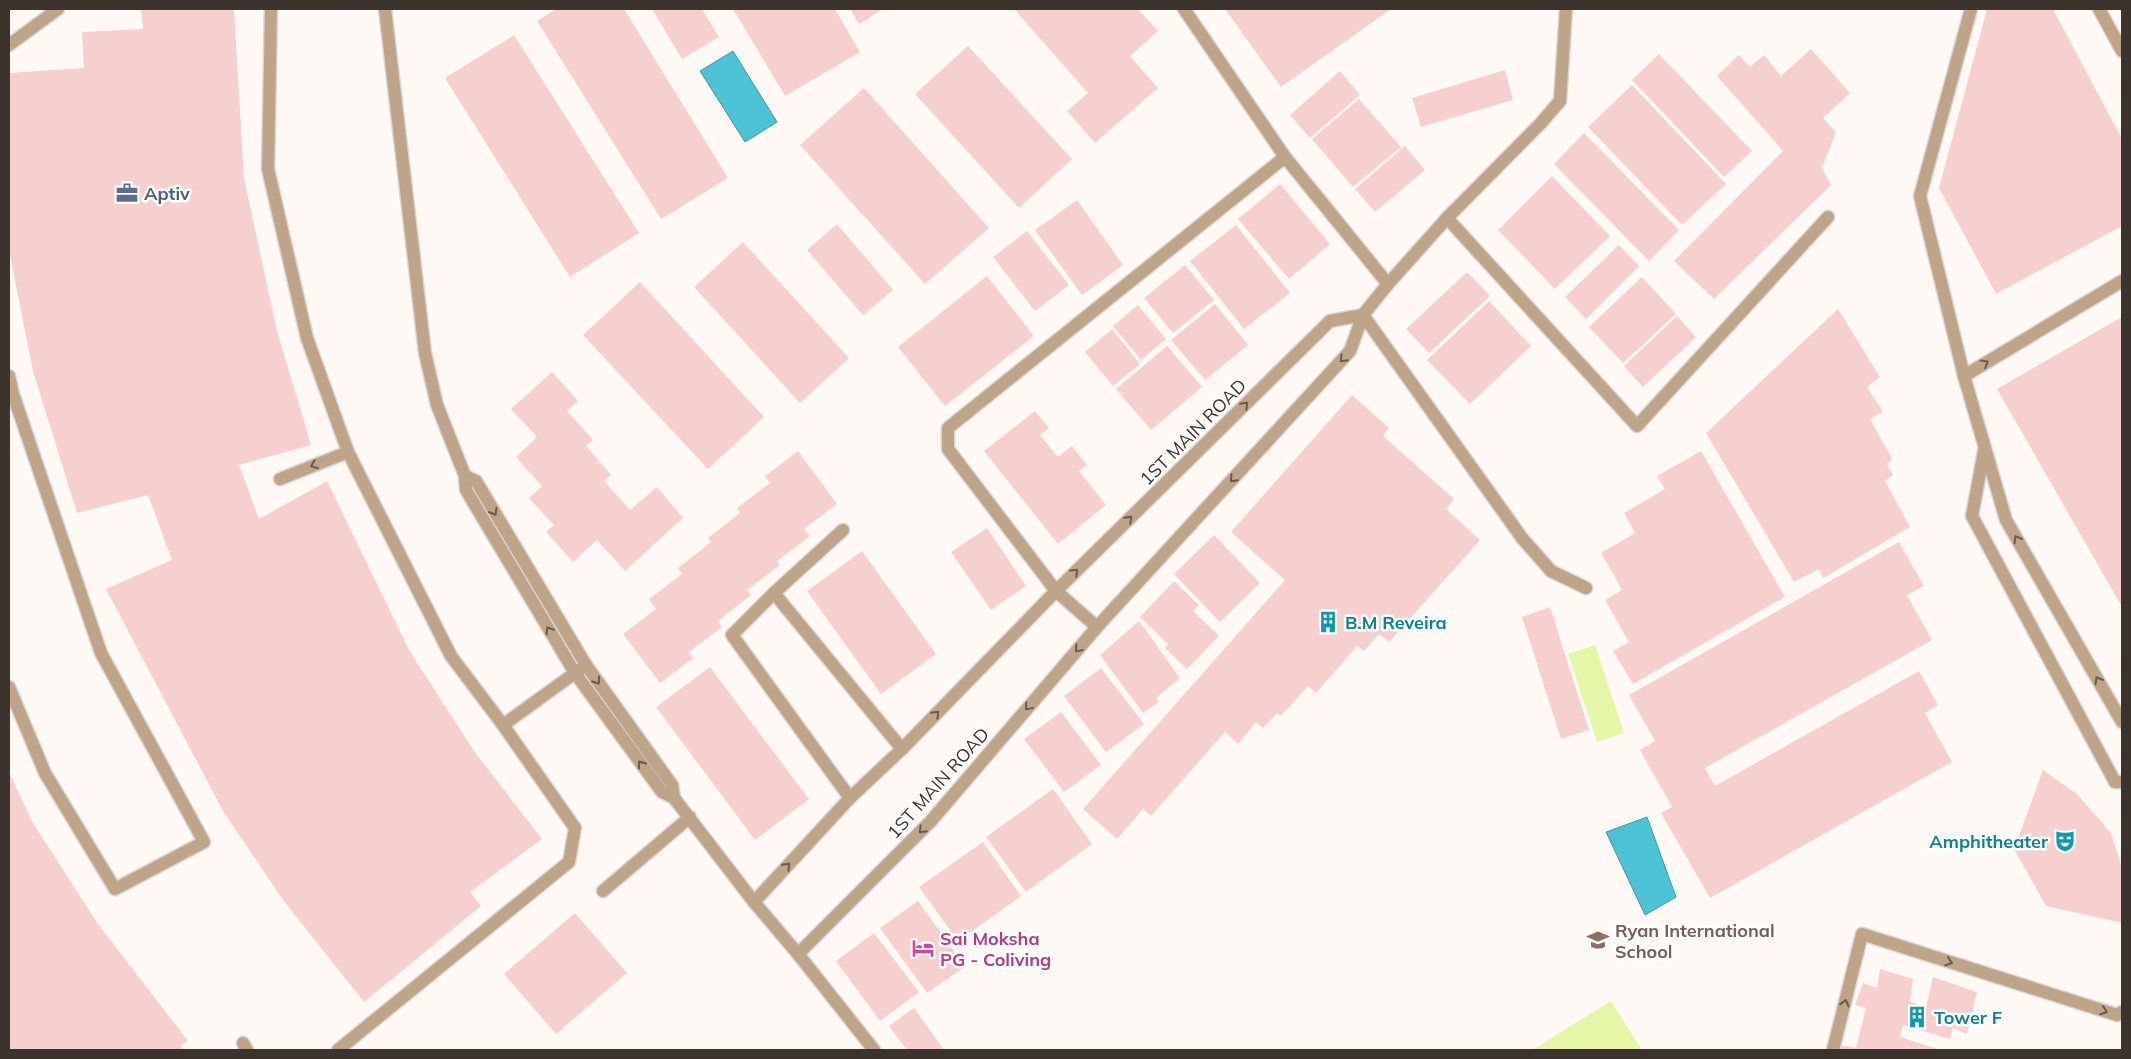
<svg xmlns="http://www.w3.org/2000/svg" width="2131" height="1059" font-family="Mulish,sans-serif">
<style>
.green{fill:#e5f7a7}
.water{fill:#4bc3d4;stroke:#4798a2}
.building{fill:#f6d0cf}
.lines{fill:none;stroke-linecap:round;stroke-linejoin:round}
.lane-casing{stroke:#dcd5d2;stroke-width:15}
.street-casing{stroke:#dcd5d2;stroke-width:15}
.lane{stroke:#bea489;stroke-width:12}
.street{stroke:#bea489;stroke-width:12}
.oneway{stroke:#6a5b4e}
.labels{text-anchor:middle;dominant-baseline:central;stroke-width:5;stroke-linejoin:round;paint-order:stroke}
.service-label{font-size:18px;font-weight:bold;fill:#4e5e75;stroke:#fff;text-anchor:start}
.street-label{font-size:18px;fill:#3d332e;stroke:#fff}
.culture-label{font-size:18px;font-weight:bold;fill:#0d838f;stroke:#fff;text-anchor:start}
.education-label{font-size:18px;font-weight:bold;fill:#785e54;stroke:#fff;text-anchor:start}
.hotel-label{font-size:18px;font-weight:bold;fill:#b23c85;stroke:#fff;text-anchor:start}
</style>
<rect width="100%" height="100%" fill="#fff9f6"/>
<g class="green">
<polygon points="1595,645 1624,733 1597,742 1568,654"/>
<polygon points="1611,1001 1642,1050 1532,1050"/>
</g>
<g class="water">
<polygon points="733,51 777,122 745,142 700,71"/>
<polygon points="1647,817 1676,897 1645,915 1606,832"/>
</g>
<g class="building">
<polygon points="141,9 234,9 244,178 277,331 311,445 239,465 259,519 327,481 409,650 474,751 542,839 470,892 481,906 364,1002 283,900 223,811 106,589 172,560 148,495 77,513 33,371 9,250 9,73 84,68 82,32 143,29"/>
<polygon points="556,9 624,9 728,178 661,219 537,21"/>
<polygon points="652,9 702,9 719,37 682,59"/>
<polygon points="733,9 835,9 860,52 785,96"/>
<polygon points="850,9 883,9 859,24"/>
<polygon points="1014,9 1138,9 1158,31 1130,56 1158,88 1095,143 1067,111 1088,93"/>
<polygon points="1225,9 1391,9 1281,87"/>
<polygon points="1987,9 2053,9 2122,139 2122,226 1996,294 1939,188"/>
<polygon points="514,35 639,233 570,277 445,78"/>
<polygon points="968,46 1072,159 1019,208 915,94"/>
<polygon points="1811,49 1850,93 1823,118 1836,132 1822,168 1831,185 1714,299 1674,261 1783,151 1717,76 1739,55 1750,67 1764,55 1781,76"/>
<polygon points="1659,54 1752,151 1724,177 1632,80"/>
<polygon points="1505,70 1513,100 1421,127 1412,98"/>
<polygon points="1340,71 1360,95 1310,138 1290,115"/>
<polygon points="1632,85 1726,184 1682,225 1588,127"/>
<polygon points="864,88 989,228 925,284 800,145"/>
<polygon points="1359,99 1401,147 1353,187 1312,139"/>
<polygon points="1584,133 1679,230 1649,261 1554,164"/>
<polygon points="1405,146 1425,170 1375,212 1355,189"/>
<polygon points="1552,176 1610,236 1555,289 1498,230"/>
<polygon points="1280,184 1330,244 1289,279 1238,219"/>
<polygon points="1077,200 1123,265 1082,295 1035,230"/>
<polygon points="837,224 893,290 863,315 807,250"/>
<polygon points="1236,225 1290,293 1244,329 1190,261"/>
<polygon points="1027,231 1069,285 1035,311 993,257"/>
<polygon points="743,242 849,358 800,403 694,287"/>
<polygon points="1619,245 1639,266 1586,319 1565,297"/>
<polygon points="1185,265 1214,300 1173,333 1144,298"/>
<polygon points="1467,272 1490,296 1429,353 1406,329"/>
<polygon points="987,276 1034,336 945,406 898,347"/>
<polygon points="1642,277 1676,314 1623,363 1589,327"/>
<polygon points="640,282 764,417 708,469 583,335"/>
<polygon points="1489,301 1531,346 1470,404 1427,360"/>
<polygon points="1215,304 1248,345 1205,380 1171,340"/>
<polygon points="1138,305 1166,339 1141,360 1113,326"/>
<polygon points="1838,309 1880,377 1867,387 1883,412 1870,419 1892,459 1887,464 1893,475 1885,481 1910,527 1823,578 1819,569 1794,582 1706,433"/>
<polygon points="1677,316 1696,337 1643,387 1624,366"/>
<polygon points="2122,317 2122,607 1997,389"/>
<polygon points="1112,329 1140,364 1113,386 1085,352"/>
<polygon points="1167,346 1202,387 1151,430 1116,389"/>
<polygon points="552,372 578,401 567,411 593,440 586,446 611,475 604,481 630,510 657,487 683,518 625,571 597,540 573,562 546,532 554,525 529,498 542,486 516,457 537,437 511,409"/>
<polygon points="1352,395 1389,428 1383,436 1454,499 1446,509 1480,540 1389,642 1379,634 1364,651 1357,646 1316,693 1308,686 1281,716 1277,713 1263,728 1256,722 1238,744 1225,732 1151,816 1143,809 1117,839 1083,809 1285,580 1231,532"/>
<polygon points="1035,411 1049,428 1040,435 1058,457 1072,446 1087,465 1079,471 1106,505 1058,544 984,451"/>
<polygon points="798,451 837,504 804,529 810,536 777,561 780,565 747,590 751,595 718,621 722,627 689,652 693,658 660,683 623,634 656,609 649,599 682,574 678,568 711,542 708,538 740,513 737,508 770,483 765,476"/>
<polygon points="1701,451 1785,597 1633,684 1613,651 1629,642 1605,600 1622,590 1601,553 1635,533 1624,513 1665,489 1657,476"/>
<polygon points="987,528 1026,586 991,610 951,552"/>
<polygon points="1214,535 1260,583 1220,622 1174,574"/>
<polygon points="1899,542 1924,586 1907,595 1932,640 1705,768 1715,786 1919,671 1938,705 1925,713 1952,762 1710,898 1661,813 1672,807 1640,750 1655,741 1629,695"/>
<polygon points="862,551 936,654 881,694 807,591"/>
<polygon points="1174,581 1199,605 1193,611 1219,636 1187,669 1165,648 1168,644 1140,617"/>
<polygon points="1550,607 1589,730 1561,739 1522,617"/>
<polygon points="1139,621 1180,678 1156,698 1159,702 1143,713 1100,655"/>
<polygon points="710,667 809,799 755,840 656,707"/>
<polygon points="1101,668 1144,724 1106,752 1064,696"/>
<polygon points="1061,712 1101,765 1064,792 1024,739"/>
<polygon points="2043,770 2077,794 2111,833 2122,868 2122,923 2046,906 2014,849"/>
<polygon points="9,772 33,823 98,924 188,1041 181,1045 184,1050 9,1050"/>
<polygon points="1053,789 1092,844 1026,892 986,837"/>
<polygon points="983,842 1021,896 958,941 919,887"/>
<polygon points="918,901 965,967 927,993 880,928"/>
<polygon points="575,913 627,973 556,1034 504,974"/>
<polygon points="874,933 919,992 880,1021 836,961"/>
<polygon points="1880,969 1913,979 1910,1001 1926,1008 1933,977 1977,992 1967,1034 1953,1028 1950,1039 1903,1025 1900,1037 1941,1050 1839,1050 1840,1045 1856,1048 1866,1008 1855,1005 1863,983 1877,988"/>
<polygon points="914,1008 944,1050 907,1050 889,1026"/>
</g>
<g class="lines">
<g class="lane-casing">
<g id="lane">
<polyline points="271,9 268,169 307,338 348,452 451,656 503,725 575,828 569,862 338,1050"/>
<polyline points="2099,9 2122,51"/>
<polyline points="9,45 58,9"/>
<polyline points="2122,281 1964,376 2006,520 2122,722"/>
<polyline points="1363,315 1522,538 1551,571 1586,588"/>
<polyline points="9,376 13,394 101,653 204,842 115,889 45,773 9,687"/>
<polyline points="1964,376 1920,196 1971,9"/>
<polyline points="1984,451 1972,516 2115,782 2122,782"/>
<polyline points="280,479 348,452"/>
<polyline points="774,593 843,530"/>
<polyline points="503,725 586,665"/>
<polyline points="850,798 732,635 774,593 902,749"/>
<polyline points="603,891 690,817"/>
<polyline points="243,1043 247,1050"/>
<polyline points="1833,1050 1862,934 2117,1015 2122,1012"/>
</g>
</g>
<g class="street-casing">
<g id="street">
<polyline points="385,9 425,353 437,405 465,476 466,490 575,673 662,792 674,798"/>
<polyline points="1447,218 1637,426 1828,217"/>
<polyline points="1388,284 1447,218 1541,123 1560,101 1566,9"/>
<polyline points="465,476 476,481 586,665 672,785 674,798 754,902 798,954 874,1050"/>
<polyline points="1097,627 1056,591 948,449 948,428 1285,157"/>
<polyline points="754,902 850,798 902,749 1056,591 1330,321 1363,315"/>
<polyline points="798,954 931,821 1097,627 1350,351 1363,315 1388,284 1285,157 1184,9"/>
</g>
</g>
<use href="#lane" class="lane"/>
<use href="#street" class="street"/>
</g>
<defs><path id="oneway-chevron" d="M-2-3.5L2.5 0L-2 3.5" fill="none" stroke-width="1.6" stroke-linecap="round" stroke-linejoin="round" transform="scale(1.25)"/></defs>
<g class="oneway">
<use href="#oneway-chevron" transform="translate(1343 359) rotate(133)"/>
<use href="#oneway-chevron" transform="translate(1985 363) rotate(-31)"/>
<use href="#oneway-chevron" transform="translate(1245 405) rotate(-45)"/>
<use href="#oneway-chevron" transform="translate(314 465) rotate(158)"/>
<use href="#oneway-chevron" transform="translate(1233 479) rotate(133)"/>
<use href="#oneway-chevron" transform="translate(494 512) rotate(60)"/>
<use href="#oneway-chevron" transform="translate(1129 519) rotate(-45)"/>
<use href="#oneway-chevron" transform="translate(2017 539) rotate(-120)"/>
<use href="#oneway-chevron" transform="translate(1075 572) rotate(-44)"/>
<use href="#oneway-chevron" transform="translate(549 630) rotate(-121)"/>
<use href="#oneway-chevron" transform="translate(1078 649) rotate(131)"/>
<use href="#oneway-chevron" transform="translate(2098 680) rotate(-120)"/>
<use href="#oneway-chevron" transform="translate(597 681) rotate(54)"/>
<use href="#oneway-chevron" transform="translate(1028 707) rotate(130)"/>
<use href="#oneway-chevron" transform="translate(936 714) rotate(-46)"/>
<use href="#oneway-chevron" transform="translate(641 764) rotate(-126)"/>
<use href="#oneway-chevron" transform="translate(922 830) rotate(135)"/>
<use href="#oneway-chevron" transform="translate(787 866) rotate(-47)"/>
<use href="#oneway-chevron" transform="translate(1949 962) rotate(18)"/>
<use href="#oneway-chevron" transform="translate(1845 1003) rotate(-76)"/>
<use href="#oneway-chevron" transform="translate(2104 1011) rotate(18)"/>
</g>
<defs>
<g id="office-bare" transform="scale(1.725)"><path d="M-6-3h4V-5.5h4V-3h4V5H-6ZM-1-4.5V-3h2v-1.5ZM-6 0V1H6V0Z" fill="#5c6f8a" stroke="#fff" stroke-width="2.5" paint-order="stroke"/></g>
<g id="building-bare" transform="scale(1.725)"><path d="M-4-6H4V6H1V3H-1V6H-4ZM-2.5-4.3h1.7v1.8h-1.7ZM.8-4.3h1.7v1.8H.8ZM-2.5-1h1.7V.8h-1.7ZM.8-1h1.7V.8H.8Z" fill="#0f9aa8" stroke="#fff" stroke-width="2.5" paint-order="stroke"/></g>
<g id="theatre-bare" transform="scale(1.725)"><path d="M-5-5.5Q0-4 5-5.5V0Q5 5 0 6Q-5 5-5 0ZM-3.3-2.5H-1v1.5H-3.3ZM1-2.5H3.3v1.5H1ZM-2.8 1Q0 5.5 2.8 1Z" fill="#0f9aa8" stroke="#fff" stroke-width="2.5" paint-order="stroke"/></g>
<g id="school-bare" transform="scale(1.725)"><path d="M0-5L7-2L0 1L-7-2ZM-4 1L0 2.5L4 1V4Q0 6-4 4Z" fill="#8d6e63" stroke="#fff" stroke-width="2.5" paint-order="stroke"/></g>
<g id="hotel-bare" transform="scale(1.725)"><path d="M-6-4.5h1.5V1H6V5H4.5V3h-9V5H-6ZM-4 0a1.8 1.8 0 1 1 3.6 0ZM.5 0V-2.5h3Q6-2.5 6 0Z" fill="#d1479c" stroke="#fff" stroke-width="2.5" paint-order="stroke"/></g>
</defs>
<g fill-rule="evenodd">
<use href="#office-bare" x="127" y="193"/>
<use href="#building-bare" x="1328" y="622"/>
<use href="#theatre-bare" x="2065" y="841"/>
<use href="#school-bare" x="1598" y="940"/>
<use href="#hotel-bare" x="923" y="948"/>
<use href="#building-bare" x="1917" y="1017"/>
</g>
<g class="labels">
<g class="service-label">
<text x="144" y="193">Aptiv</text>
</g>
<g class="street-label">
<text transform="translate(1193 432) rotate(-45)">1ST MAIN ROAD</text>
<text transform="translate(938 783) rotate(-48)">1ST MAIN ROAD</text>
</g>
<g class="culture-label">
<text x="1345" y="622">B.M Reveira</text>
<text x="2048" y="841" text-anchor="end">Amphitheater</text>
<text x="1934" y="1017">Tower F</text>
</g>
<g class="education-label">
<text x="1615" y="930">Ryan International<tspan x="1615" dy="21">School</tspan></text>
</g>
<g class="hotel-label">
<text x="940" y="938">Sai Moksha<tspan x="940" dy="21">PG - Coliving</tspan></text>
</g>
</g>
<rect width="2131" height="1059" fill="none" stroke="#3d332e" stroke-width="20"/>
</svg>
